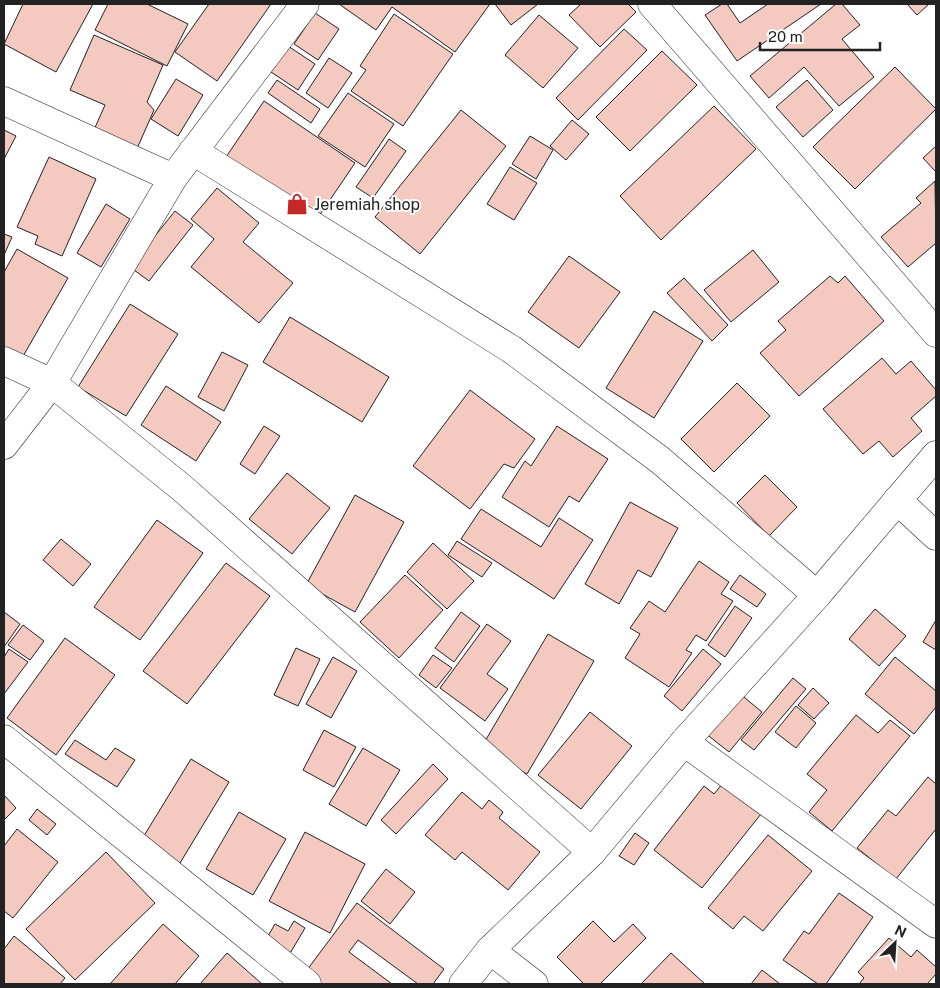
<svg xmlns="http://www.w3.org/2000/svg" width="940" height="988" font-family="'Public Sans',sans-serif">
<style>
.building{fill:#f3c9c0;stroke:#222}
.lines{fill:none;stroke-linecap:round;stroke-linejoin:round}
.minor-casing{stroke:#222;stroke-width:29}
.minor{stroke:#fff;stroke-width:28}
.labels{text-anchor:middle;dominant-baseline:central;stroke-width:4;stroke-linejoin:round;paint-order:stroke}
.poi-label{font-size:16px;fill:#222;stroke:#fff;text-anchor:start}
</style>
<rect width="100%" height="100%" fill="#fff"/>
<g class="building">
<polygon points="23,4 93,4 56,72 4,44"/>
<polygon points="108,4 147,4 188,24 167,66 95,30"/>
<polygon points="209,4 271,4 217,81 175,52"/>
<polygon points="339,4 490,4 455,52 392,7 376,30"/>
<polygon points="495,4 538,4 511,25"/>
<polygon points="581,4 628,4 636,12 600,47 569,15"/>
<polygon points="722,4 727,4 740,23 768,4 821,4 737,61 705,15"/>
<polygon points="836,4 842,4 860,25 842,39 874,77 839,106 804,67 769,98 750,76"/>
<polygon points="907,4 929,4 917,15"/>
<polygon points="315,13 339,29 318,60 294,44"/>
<polygon points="394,14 453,54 403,126 351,91 366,70 360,66"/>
<polygon points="539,15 578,48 543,88 505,55"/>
<polygon points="624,29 647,50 578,120 556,98"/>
<polygon points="94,35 163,65 147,102 154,110 136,151 93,132 105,105 70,90"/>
<polygon points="288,46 315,64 298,90 271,72"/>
<polygon points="662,51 697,85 630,151 596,117"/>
<polygon points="329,58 352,73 328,108 306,93"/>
<polygon points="895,67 936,109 855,189 813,147"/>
<polygon points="176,79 203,95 178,136 151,119"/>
<polygon points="277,80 320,109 311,123 268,93"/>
<polygon points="807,80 833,110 803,137 776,107"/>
<polygon points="348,93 394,124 365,167 318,136"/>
<polygon points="264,101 355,163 317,219 226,157"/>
<polygon points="714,106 756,149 661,240 620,196"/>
<polygon points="461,110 506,146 420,254 375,217"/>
<polygon points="572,120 589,134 566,160 550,146"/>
<polygon points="4,130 16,136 4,159"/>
<polygon points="530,136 553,150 536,179 512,164"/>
<polygon points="389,139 406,151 373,198 356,187"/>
<polygon points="936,146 936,172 923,158"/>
<polygon points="49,157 96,179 62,256 35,244 38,236 17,227"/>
<polygon points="510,167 537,183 514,220 487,204"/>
<polygon points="935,181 936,243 908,267 881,237 921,203 916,198"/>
<polygon points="217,188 259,223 243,242 293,283 259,323 191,267 214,239 191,219"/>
<polygon points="106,204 130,219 101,267 77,253"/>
<polygon points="175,211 193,225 149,281 130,267"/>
<polygon points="4,234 12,237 4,255"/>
<polygon points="17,249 68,278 22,358 4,348 4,272"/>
<polygon points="753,250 779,282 731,322 704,290"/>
<polygon points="569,256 620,292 579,348 528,312"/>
<polygon points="830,276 838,283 845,276 884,321 799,396 760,353 786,330 778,321"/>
<polygon points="684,278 728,325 712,341 667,293"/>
<polygon points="130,304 178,334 126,416 78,387"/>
<polygon points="654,311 703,341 654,418 606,388"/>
<polygon points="290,317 389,377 362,422 263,362"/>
<polygon points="222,352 248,365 224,411 198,397"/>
<polygon points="882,358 896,374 911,361 936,390 936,396 911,418 922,431 893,457 879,441 863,454 823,409"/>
<polygon points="737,383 770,416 714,472 681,439"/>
<polygon points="166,386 221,422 196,461 141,425"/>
<polygon points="470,390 535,439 514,468 504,464 470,509 413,466"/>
<polygon points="264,426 280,436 255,474 240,464"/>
<polygon points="557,426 608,459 579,502 569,496 549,527 502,497 525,461 531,466"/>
<polygon points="287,473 330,508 292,554 249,519"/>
<polygon points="765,475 797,507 769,536 737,503"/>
<polygon points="355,495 404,522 355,612 306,585"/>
<polygon points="630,502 678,528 651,577 638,570 619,604 585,584"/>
<polygon points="481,509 541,547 559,518 593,540 554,599 461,539"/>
<polygon points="157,520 203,553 140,640 94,607"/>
<polygon points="61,539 91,564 73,586 43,560"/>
<polygon points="457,541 492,563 482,577 448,555"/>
<polygon points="433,543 474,581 447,609 407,572"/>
<polygon points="699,561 729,582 721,594 733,601 706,641 696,635 686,650 692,653 669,687 625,658 640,634 630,628 649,601 665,612"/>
<polygon points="226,563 270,596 187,704 143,671"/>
<polygon points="405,575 443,610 399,658 360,622"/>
<polygon points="740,575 766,594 757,607 730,589"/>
<polygon points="735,606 752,618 725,657 708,645"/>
<polygon points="875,609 906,636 879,666 849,639"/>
<polygon points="4,612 20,624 4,647"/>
<polygon points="461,612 480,626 454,662 435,648"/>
<polygon points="936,620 936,650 923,642"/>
<polygon points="487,624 511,641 487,674 508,689 485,721 440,688"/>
<polygon points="23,625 44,641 30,660 8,645"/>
<polygon points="548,634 594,661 527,774 481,748"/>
<polygon points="65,638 115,675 56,755 7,718"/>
<polygon points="296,648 320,659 298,706 274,695"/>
<polygon points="9,649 28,662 4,694 4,657"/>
<polygon points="703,649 721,664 682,711 664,696"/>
<polygon points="433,655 452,668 436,688 419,675"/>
<polygon points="333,657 357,671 331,718 306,704"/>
<polygon points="895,657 936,691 936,707 914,734 865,694"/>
<polygon points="793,678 806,689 754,750 741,740"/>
<polygon points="813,688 829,703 814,719 798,705"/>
<polygon points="739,693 762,712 729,752 705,733"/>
<polygon points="796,706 816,723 796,748 775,732"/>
<polygon points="590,712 632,746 581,809 538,775"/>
<polygon points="856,715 878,733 890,720 910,736 832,831 809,812 827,790 807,774"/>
<polygon points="324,730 356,747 334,787 303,770"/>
<polygon points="75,740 106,760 115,748 135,760 117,787 65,754"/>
<polygon points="363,748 400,770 366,826 329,804"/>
<polygon points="191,759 229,782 177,868 139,844"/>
<polygon points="433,764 448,779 396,834 381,820"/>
<polygon points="928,777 936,784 936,829 896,879 857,848 888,810 896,816"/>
<polygon points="723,783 761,814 702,888 654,850 704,786 714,794"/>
<polygon points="462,792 482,809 489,800 503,812 499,818 540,852 508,890 462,852 455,860 425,835"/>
<polygon points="4,795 16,808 4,820"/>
<polygon points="37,809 56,824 47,835 29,820"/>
<polygon points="239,812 286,839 253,895 206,869"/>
<polygon points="17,829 58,862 13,918 4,911 4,846"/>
<polygon points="305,832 365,864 330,933 269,901"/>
<polygon points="635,833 649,843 634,865 619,856"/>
<polygon points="768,835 812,871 763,931 744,916 733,929 708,908"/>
<polygon points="106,852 155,903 75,980 26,929"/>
<polygon points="386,869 415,892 390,924 361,901"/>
<polygon points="839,893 873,917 826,984 818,984 783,960 804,931 809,934"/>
<polygon points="357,903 444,969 433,984 418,984 358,940 349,952 392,984 318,984 304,974"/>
<polygon points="294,921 305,928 289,955 265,941 275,924 288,931"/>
<polygon points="593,921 614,942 633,924 646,938 600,984 584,984 557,957"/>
<polygon points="163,924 199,956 175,984 110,984"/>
<polygon points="14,936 65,978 60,984 4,984 4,949"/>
<polygon points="889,938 911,957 917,950 936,967 936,974 927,984 859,984 864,978 858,972"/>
<polygon points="227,953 262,984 200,984"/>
<polygon points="671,953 705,984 641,984"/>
<polygon points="762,970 780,984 751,984"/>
</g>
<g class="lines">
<g class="minor-casing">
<g id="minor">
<polyline points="652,4 936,333"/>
<polyline points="4,101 173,178"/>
<polyline points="193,151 511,349 660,460 817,595"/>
<polyline points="4,361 52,383 182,488 592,852"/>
<polyline points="4,445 52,383 173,178 305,4"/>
<polyline points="897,500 936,536"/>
<polyline points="4,739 307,984"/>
<polyline points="684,742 936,924"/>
<polyline points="490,950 534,984"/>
<polyline points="463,984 490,950 592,852 684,742 817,595 936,455"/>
</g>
</g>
<use href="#minor" class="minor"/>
</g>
<defs>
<g id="shop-bare" transform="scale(1.725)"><path d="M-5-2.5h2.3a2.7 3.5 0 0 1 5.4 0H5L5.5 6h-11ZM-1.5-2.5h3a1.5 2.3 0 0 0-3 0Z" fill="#c62828" stroke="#fff" stroke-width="2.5" paint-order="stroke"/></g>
</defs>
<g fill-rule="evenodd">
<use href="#shop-bare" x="297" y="204"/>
</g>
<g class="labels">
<g class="poi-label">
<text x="314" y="204">Jeremiah shop</text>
</g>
</g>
<rect width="940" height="988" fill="none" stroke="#222222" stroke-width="10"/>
<g transform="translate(895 943) rotate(25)" stroke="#ffffff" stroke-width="4" paint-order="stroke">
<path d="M0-4L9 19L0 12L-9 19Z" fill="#222222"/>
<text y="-8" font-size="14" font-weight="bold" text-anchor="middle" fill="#222222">N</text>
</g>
<path d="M760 42v8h120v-8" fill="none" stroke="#222222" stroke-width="2.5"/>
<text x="768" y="42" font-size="15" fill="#222222" stroke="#ffffff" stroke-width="4" paint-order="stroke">20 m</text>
</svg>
